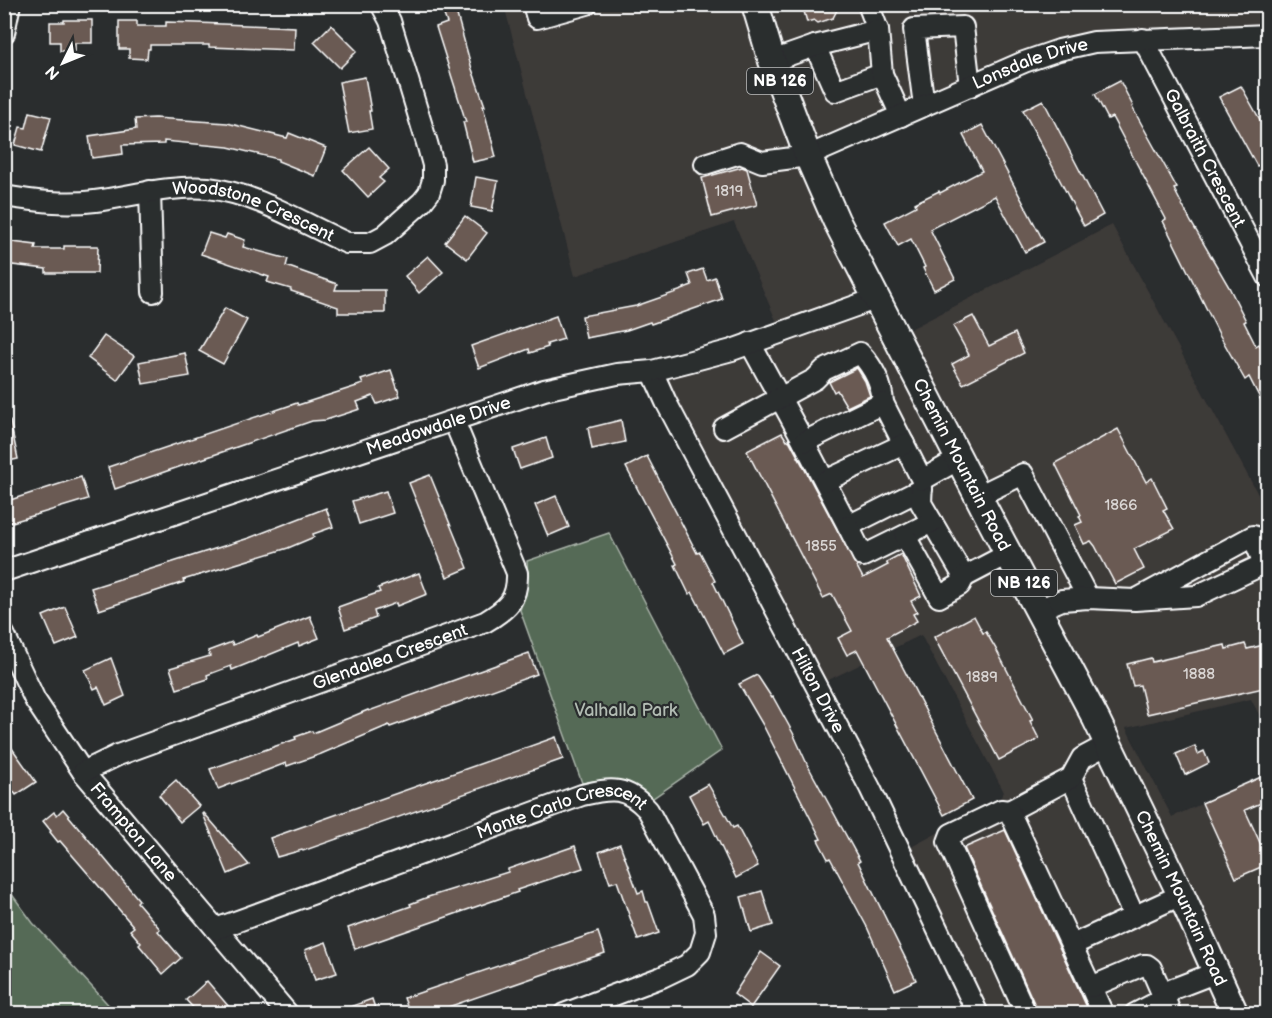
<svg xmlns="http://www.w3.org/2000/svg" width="1272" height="1018" font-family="'Balsamiq Sans',sans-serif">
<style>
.built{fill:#3e3a39}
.green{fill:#556a56;stroke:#aab4aa;stroke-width:1.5}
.building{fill:#6b5a53;stroke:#fff;stroke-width:1.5}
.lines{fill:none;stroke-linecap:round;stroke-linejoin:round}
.minor-casing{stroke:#fff;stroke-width:24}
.major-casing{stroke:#fff;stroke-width:30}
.minor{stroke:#2a2d2e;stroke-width:20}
.major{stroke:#2a2d2e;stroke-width:26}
.labels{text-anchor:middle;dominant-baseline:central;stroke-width:4.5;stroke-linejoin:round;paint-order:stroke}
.number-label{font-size:15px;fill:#dad6d4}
.shield{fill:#2a2d2e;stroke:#bfc0c0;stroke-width:1.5}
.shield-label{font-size:16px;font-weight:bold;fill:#fff}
.street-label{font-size:18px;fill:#fff;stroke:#2a2d2e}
.park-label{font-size:18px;fill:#b2bcb3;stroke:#2a2d2e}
</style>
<rect width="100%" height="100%" fill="#2a2d2e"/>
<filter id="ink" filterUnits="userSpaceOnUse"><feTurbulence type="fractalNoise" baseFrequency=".0167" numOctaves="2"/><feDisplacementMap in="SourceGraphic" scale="12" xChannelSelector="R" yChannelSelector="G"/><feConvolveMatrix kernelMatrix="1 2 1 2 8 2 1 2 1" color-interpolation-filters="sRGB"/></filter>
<g filter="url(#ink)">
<polygon class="built" points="504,5 1267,5 1267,35 1094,42 808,156 895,337 1112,225 1267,511 1267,726 1265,726 1251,699 1126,728 1172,817 1267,775 1267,1013 978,1013 905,858 913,846 998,801 1004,792 921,635 816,686 652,371 781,332 734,222 575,276"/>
<g class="green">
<path d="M609,533L722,750L653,798C624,778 615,777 582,783L520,610C527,593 528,579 527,561Z"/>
<polygon points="5,885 33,923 116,1013 5,1013"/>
</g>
<g class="building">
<polygon points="440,4 454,4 472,69 485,106 483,106 496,157 473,162 463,122 466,122 436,27 447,23"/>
<polygon points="802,4 840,4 833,18 818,23 814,20 807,22"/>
<polygon points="64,20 92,20 92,43 75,43 75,51 60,51 60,42 50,42 50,22 64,22"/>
<polygon points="119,21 137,21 137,26 166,26 166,22 198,23 295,27 294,50 209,47 209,45 150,45 150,49 148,49 147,59 129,58 129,49 119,49"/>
<polygon points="331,25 357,51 340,68 314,42"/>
<polygon points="365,77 371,111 369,111 372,129 349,133 339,82"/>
<polygon points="1120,81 1133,106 1132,107 1177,188 1174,189 1191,222 1229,287 1246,321 1244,322 1256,346 1259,344 1268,360 1268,414 1249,377 1245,380 1219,334 1163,221 1166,219 1112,117 1108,119 1095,94"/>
<polygon points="1241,86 1268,134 1268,161 1257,166 1219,97"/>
<polygon points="1043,100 1103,215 1084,226 1023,110"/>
<polygon points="30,112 51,117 41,152 15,145 20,127 26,128"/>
<polygon points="155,118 227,123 287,138 289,133 326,148 315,176 278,161 278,159 228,147 164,141 164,144 122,145 123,154 92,158 89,136 136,129 135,119"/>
<polygon points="982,125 1044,242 1025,252 995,196 930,229 955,279 934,290 923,268 925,267 911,239 898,246 885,222 916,206 915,203 939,191 940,193 982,171 963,135"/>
<polygon points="369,147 389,169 379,178 384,182 368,197 343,170"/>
<polygon points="742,167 747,169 757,205 712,217 702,178"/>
<polygon points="476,177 498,181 492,211 471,207"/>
<polygon points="465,216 487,233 467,259 445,242"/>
<polygon points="209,233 225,238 227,234 245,240 243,247 288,259 286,266 337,284 335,290 385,290 385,313 338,313 338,307 291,291 291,289 267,282 269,277 201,254"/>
<polygon points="4,241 36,245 35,249 64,249 64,246 98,246 97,273 46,273 46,269 4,264"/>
<polygon points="428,256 443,272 419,293 405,276"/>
<polygon points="703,269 707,280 715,277 722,299 651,324 650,322 627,330 586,338 582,316 636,306 685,289 684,288 692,285 688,274"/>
<polygon points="225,308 247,320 223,364 199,351"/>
<polygon points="556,316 564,339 547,344 548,347 530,353 529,349 479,368 471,346"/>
<polygon points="973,316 989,346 1015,333 1024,353 963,384 952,364 969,355 953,326"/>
<polygon points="104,336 134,356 117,380 88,358"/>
<polygon points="185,353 190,376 143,384 139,362"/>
<polygon points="857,368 865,381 870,396 847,407 837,390 834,392 829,382"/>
<polygon points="391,370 400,396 377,404 373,396 357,402 360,409 326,420 312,421 115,489 108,467 297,403 298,405 363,384 361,380"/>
<polygon points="621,420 625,442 592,449 588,428"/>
<polygon points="10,421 18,459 4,462 4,422"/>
<polygon points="1118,429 1146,482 1152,478 1167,508 1163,510 1174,529 1134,549 1144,569 1115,584 1095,546 1091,541 1084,544 1075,525 1082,522 1079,516 1081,515 1055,463"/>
<polygon points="782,433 787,441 789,440 863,578 888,565 886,562 901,554 921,596 911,601 917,612 913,614 917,621 887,637 972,800 944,815 857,650 847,655 838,638 852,631 832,594 823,598 747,451"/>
<polygon points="546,438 552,458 520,469 513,449"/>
<polygon points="647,456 697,553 700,552 715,581 713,582 743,644 724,654 692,592 689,594 675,565 677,564 626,467"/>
<polygon points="430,475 468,568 447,577 409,483"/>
<polygon points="81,477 88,499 9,523 4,502"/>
<polygon points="386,491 393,513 359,524 352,501"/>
<polygon points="556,496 569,527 548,536 535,505"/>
<polygon points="326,508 333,527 313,534 314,537 288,548 183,580 184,582 99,610 91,588 249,538"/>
<polygon points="419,573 427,594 397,606 396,603 374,611 376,618 345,629 338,607 380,592 378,588"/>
<polygon points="65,607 78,637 56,646 43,616"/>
<polygon points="310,616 319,638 299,646 298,643 232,670 231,666 207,675 208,679 177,689 170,668 210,656 208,651 232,642 233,645 257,635 258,637"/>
<polygon points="974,616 983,633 986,632 996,649 1033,720 1030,721 1039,739 999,760 934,637"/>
<polygon points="1245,644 1247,649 1268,644 1268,687 1147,714 1140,685 1133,686 1127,664 1151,658 1152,662 1225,645 1226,649"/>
<polygon points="529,653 537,674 390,727 389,725 321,754 287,766 286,763 218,789 210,769 296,739 295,737 312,731 313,733 368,710 369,711"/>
<polygon points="111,658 125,696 106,705 98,687 94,689 85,670"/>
<polygon points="757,675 772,698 773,697 793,733 807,764 860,861 858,862 916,980 895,990 867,927 830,858 828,859 818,840 821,839 763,725 739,684"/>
<polygon points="4,737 36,782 16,795 4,778"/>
<polygon points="556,737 563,759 303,851 302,850 277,857 270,838"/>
<polygon points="1195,746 1198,754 1204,751 1209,763 1185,775 1176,754"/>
<polygon points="1268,774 1268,800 1245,810 1268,860 1268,864 1236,878 1202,803"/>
<polygon points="176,780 199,806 180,822 159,795"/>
<polygon points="708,784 733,828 737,826 758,866 736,878 709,821 704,824 689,795"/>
<polygon points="63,809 139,900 137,902 160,929 158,931 181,958 163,974 139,945 141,943 130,930 134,927 60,841 58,842 50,832 51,831 43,821 54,812 57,815"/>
<polygon points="204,813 249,865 228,874 203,814"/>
<polygon points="1005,830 1080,992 1090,1014 1039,1014 964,848"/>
<polygon points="620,844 638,893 643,891 646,902 648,902 659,933 638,940 617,881 610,883 599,852"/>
<polygon points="575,846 583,868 517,890 518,892 355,949 348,928 411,906 410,904 428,897 508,872 508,869"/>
<polygon points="762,891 773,925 751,932 741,897"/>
<polygon points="598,932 605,953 428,1014 410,1014 404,998"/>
<polygon points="326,942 337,973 315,980 305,950"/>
<polygon points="761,952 780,966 751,1007 734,994"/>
<polygon points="207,981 235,1014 199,1014 186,1000"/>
<polygon points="372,999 377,1014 336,1014 336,1012"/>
</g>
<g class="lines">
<g class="minor-casing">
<g id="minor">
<polyline points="533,4 537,18 587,4"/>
<polyline points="868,4 878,30"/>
<polyline points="4,33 10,4"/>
<path id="s1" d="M1143,39L1268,277"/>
<polyline points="815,46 835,91 882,74"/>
<polyline points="772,61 815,46 878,30 882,74 901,116"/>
<polyline points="924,106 914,29 963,27 970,86"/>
<path id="s2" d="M705,164L740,153L762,162L808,156L1024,62L1059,50L1094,42L1268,35"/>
<polyline points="150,191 153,292"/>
<path id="s3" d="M4,196C34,201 65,205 95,201C131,196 172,185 208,188C258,194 302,223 347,243H370L385,235L422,202L429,193L433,180V165L427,143L390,21L381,4"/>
<polyline points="750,343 804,442 848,526 922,489"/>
<path id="s4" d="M652,371L666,402L870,788L978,1014"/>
<path d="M724,428L815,379L824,370L860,353C873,367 882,384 883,403"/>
<polyline points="804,442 883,403 922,480 921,503 964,577 1008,554"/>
<polyline points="922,480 959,459"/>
<polyline points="825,481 904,444"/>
<polyline points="978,496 1023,474 1088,598"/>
<polyline points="848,526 863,556 932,522"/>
<polyline points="905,536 939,597 960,585 964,577"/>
<path id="s5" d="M4,571L544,390L617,374L652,371L691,361L732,350L875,299"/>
<polyline points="1038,610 1062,600 1088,598 1135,600 1196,596 1264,564 1253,536 1135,600"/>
<path id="s6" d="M4,634L35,700L83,772L288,1014"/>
<path id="s7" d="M83,772L118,755L485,622C507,609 518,600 517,573L454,421"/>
<polyline points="1071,778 1134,916"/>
<polyline points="1009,811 1071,778 1082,758 1108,744"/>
<path id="s8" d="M216,929L582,795C612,788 626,786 648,810L704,915L706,933L700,952L687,965L662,977L564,1014"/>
<polyline points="1072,945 1181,895"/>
<polyline points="1091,987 1103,1014"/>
<polyline points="1026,1014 948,842 951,834 1001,810 1009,811 1091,987 1143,965 1147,965 1151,968 1171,1014"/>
<polyline points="1135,1014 1164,999 1173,989 1217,972"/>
</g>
</g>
<g class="major-casing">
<g id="major">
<path id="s9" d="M755,4L772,61L808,156L836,220L992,523L1096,719L1185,903L1235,1014"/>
</g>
</g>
<use href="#minor" class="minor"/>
<use href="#major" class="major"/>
</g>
</g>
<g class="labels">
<g class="number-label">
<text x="729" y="191">1819</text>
<text x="1121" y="505">1866</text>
<text x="821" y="546">1855</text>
<text x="1199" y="674">1888</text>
<text x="982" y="677">1889</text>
</g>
<g class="shield">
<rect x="747" y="68" width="66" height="26" rx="4.5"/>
<rect x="991" y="570" width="66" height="26" rx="4.5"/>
</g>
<g class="shield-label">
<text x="780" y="81">NB 126</text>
<text x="1024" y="583">NB 126</text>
</g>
<g class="street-label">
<text stroke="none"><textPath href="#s2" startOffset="348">Lonsdale Drive</textPath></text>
<text stroke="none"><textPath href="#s1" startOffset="134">Galbraith Crescent</textPath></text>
<text stroke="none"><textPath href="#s3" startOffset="255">Woodstone Crescent</textPath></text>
<text stroke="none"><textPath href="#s5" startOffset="458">Meadowdale Drive</textPath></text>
<text stroke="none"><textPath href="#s9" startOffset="506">Chemin Mountain Road</textPath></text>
<text stroke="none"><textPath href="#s7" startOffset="328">Glendalea Crescent</textPath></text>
<text stroke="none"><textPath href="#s4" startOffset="360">Hilton Drive</textPath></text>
<text stroke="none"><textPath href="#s8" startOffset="368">Monte Carlo Crescent</textPath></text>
<text stroke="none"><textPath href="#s6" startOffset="238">Frampton Lane</textPath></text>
<text stroke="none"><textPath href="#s9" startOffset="992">Chemin Mountain Road</textPath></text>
</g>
<g class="park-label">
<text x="626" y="710">Valhalla Park</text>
</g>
</g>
<rect width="1272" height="1018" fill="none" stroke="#2a2d2e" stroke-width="24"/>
<rect x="12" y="12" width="1248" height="994" fill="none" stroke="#fff" stroke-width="2" filter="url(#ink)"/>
<g transform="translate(63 63) rotate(227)" stroke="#2a2d2e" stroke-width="4.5" paint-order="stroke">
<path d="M0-4.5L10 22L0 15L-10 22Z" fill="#ffffff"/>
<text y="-9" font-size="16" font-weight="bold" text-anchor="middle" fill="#ffffff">N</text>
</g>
</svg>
